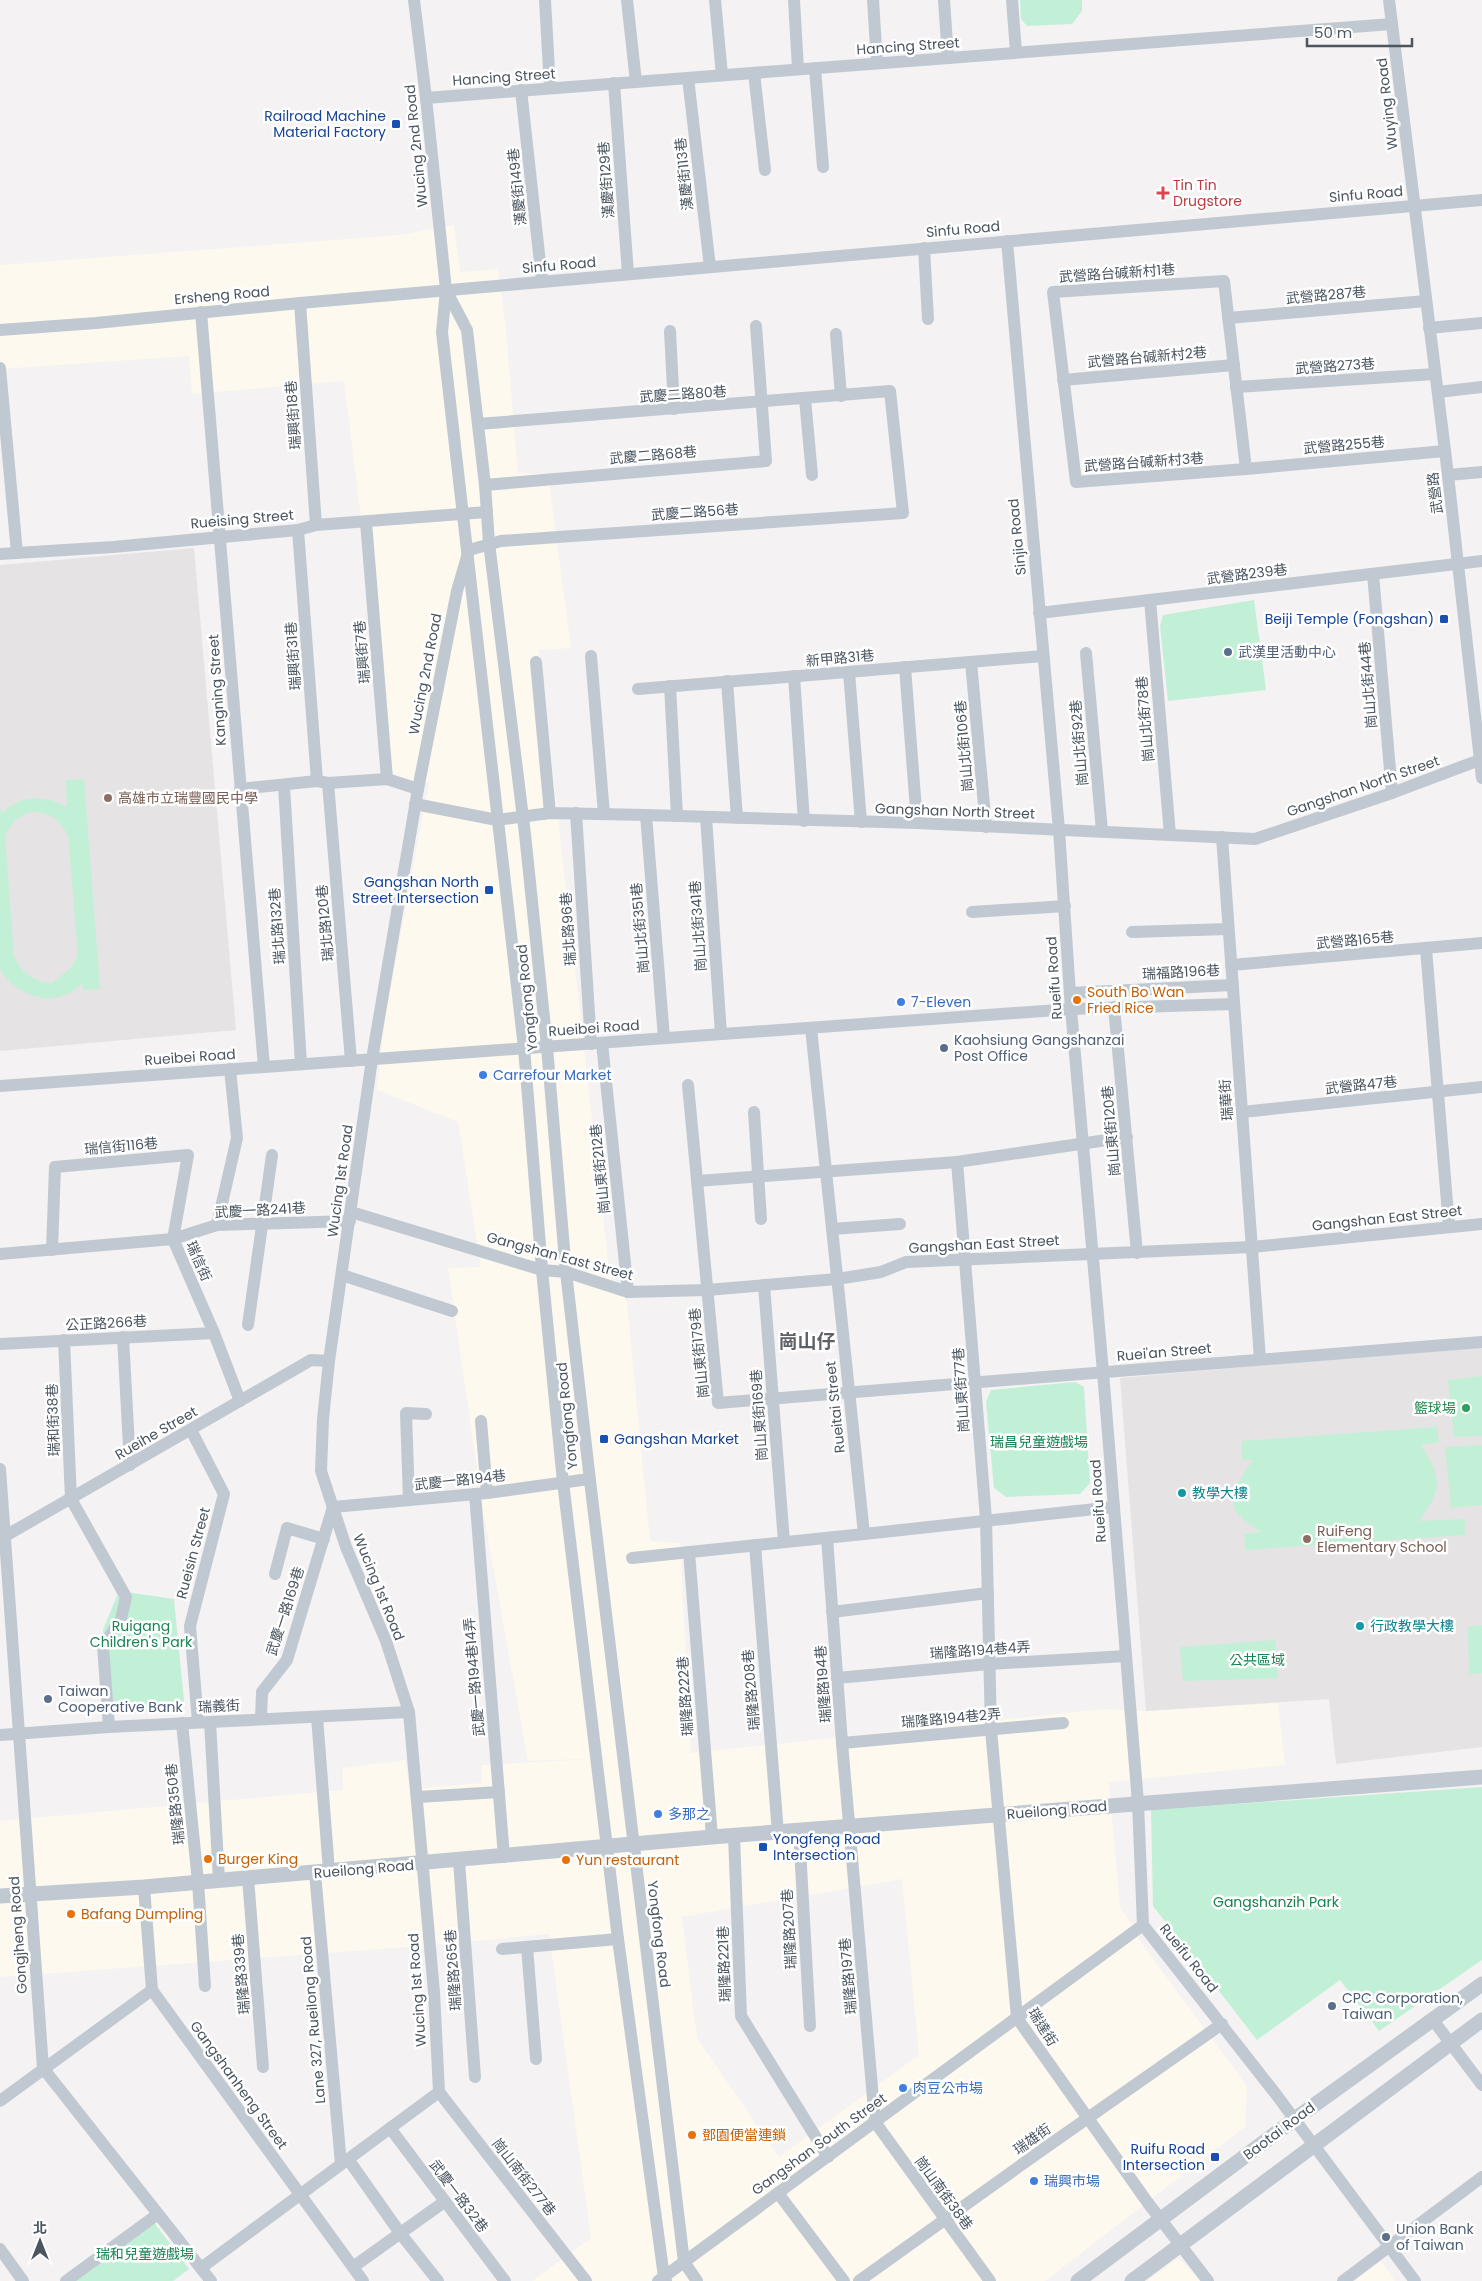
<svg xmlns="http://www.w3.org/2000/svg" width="1482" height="2281" font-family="Poppins,'Noto Sans TC',sans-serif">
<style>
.commercial{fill:#fdf9ee;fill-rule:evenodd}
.education{fill:#e5e3e4}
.green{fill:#c2f0d6;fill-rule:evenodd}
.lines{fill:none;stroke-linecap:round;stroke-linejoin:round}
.minor{stroke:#c0c9d1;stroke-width:12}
.tertiary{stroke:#c0c9d1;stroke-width:15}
.transit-dot{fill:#1a4fb4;stroke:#fff;stroke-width:2}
.health-dot{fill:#e0444e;stroke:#fff;stroke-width:2}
.service-dot{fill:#5c6f8a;stroke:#fff;stroke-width:2}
.education-dot{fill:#8d6e63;stroke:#fff;stroke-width:2}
.food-dot{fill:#e8710a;stroke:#fff;stroke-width:2}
.shop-dot{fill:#3f7fe0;stroke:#fff;stroke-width:2}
.leisure-dot{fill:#2e9e5b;stroke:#fff;stroke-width:2}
.culture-dot{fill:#0f9aa8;stroke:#fff;stroke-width:2}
.labels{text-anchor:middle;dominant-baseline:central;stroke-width:5;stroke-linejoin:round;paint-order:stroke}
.street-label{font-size:14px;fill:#4a5560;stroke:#fff}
.transit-label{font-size:14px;fill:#164399;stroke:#fff;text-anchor:end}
.health-label{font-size:14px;fill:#be3a42;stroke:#fff;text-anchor:start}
.service-label{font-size:14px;fill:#4e5e75;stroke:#fff;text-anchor:start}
.education-label{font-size:14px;fill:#785e54;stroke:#fff;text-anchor:start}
.food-label{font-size:14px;fill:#c56008;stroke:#fff;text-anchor:start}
.shop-label{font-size:14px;fill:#366cbe;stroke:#fff;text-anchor:start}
.leisure-label{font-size:14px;fill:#27864d;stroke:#fff;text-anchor:end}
.park-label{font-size:14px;fill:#188452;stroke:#fff}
.culture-label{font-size:14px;fill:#0d838f;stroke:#fff;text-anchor:start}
.district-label{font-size:19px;font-weight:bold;fill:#5e6267;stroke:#fff}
</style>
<rect width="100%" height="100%" fill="#f4f2f2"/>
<g class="commercial">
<path d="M454,225L460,272L498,269L506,330L518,473L548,474L571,648L539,650L609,1269L627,1302L650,1541L680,1543L691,1753L1103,1709L1146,1711L1278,1703L1285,1765L1109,1782L1120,1907L1140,1935L1137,1937L1247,2086L1245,2127L1045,2281H532L591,2238L549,1934L421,1946L0,1977V1821L343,1790V1768L405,1760L410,1789L482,1783L481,1765L610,1758L528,1761L483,1511L448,1268L481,1267L458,1122L377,1090L384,1023L429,783L393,776L344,381L192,394L189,356L0,369V265L399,235ZM902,1879L919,2055L779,2157L697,2038L682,1917Z"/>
<polygon points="1179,2258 1200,2281 1147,2281"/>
<polygon points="1381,2261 1395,2281 1355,2281"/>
</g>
<g class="education">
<polygon points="194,548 236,1030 0,1051 0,565"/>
<polygon points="1482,1346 1482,1747 1336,1764 1329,1699 1146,1711 1120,1378"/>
</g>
<g class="green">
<polygon points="1020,0 1082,0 1082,11 1072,24 1027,26 1021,19"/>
<polygon points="1254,600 1266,690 1168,701 1160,626 1163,615"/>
<path d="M84,779L100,989L83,990L82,983C57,1010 19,998 0,970V808L2,814C18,794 47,795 67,807L66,780ZM31,812C50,812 59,819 68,835L78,956L71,968L52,983C34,981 22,974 14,956L5,835C12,823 18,816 31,812Z"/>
<polygon points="1482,1376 1482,1436 1454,1437 1448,1380"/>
<polygon points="1075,1382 1084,1387 1090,1483 1080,1494 1006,1497 994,1488 986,1402 991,1390"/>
<path d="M1437,1427L1439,1442L1421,1445C1442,1478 1443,1488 1419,1521L1465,1519V1535L1246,1550L1244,1534L1261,1532C1253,1526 1244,1521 1238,1514C1224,1498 1244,1474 1253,1460L1242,1459V1441Z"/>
<polygon points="1482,1445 1482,1505 1451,1508 1445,1447"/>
<polygon points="119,1591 174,1599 184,1701 180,1709 121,1714 114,1707 103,1630"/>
<polygon points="1482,1625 1482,1673 1469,1675 1468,1627"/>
<polygon points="1275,1640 1278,1678 1183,1681 1180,1647"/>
<polygon points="1482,1787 1482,1960 1379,2031 1340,1980 1257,2040 1153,1906 1151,1810"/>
<polygon points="150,2217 189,2269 173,2281 64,2281"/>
</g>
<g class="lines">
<g class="minor">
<polyline points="414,0 426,98 446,290 442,332 524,1048 542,1270 563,1482 618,1939 664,2277 666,2281"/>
<polyline points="545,0 550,88"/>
<polyline points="627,0 636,82"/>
<polyline points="715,0 722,75"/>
<polyline points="794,0 798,69"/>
<polyline points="873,0 877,63"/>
<polyline points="944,0 948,58"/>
<polyline points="1012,0 1016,52"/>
<polyline points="1389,0 1448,475 1482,778"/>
<polyline points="815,68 823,167"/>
<polyline points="754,73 765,170"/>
<polyline points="688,78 710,267"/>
<polyline points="614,83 628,274"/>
<polyline points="521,90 542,281"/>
<polyline points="426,98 1392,24"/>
<polyline points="1007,241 1059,830 1071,1009 1103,1372 1138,1803 1143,1925 1275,2093 1415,2281"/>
<polyline points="924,248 928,319"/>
<polyline points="446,290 467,330 485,485 489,543 525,834 547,1047 566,1272 591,1489 684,2262 697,2281"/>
<polyline points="300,303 316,525"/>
<polyline points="201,312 264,1067"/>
<polyline points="1228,318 1426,301"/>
<polyline points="1429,328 1482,323"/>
<polyline points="0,330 96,323 300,303 1482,200"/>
<polyline points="670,331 674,409"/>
<polyline points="836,334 841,396"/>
<polyline points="0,368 17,553"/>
<polyline points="1063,380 1234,365"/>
<polyline points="1236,387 1435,374"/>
<polyline points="1438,392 1482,387"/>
<polyline points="805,399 812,475"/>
<polyline points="1246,469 1224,281 1053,292 1076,482 1246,469 1445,451"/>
<polyline points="1448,475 1482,472"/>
<polyline points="485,485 766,461 756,326"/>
<polyline points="366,522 387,779"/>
<polyline points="298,530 317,781"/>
<polyline points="0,554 113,547 298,530 316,525 487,512"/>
<polyline points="1373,574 1392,793"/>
<polyline points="1150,600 1170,835"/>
<polyline points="1039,613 1482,561"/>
<polyline points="1086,653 1102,831"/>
<polyline points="591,656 604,814"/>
<polyline points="536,662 550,813"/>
<polyline points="971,662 986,827"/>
<polyline points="905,667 917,823"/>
<polyline points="849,672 861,822"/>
<polyline points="794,676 804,821"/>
<polyline points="727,681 737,818"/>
<polyline points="670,686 677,816"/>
<polyline points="638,689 1043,656"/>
<polyline points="328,783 351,1061"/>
<polyline points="284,786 301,1064"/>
<polyline points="240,789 317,781 328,783 387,779 418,789"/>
<polyline points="415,804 497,820 550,813 646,815 917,823 1255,839 1392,793 1482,759"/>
<polyline points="576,813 591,1044"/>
<polyline points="646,815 664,1038"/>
<polyline points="706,817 721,1034"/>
<polyline points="1222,837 1260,1359"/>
<polyline points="972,912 1065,906"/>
<polyline points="1132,932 1228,929"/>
<polyline points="1426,949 1449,1226"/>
<polyline points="1231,965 1482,943"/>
<polyline points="1070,993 1233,985"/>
<polyline points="1114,1007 1137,1253"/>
<polyline points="811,1028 864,1534 1114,1507"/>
<polyline points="602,1043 628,1292"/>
<polyline points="688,1085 718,1403 1482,1342"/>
<polyline points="0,1086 1071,1009 1234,1004"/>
<polyline points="754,1112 761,1219"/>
<polyline points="1242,1112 1482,1087"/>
<polyline points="957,1162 1127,1137"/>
<polyline points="697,1181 957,1162 986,1519 991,1730 1017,2018 1148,2203 1208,2281"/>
<polyline points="351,1212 542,1270 566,1272 628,1292 707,1290 837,1279 881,1272 906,1262 1252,1247 1482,1224"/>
<polyline points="217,1225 237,1138 230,1069"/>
<polyline points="832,1229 900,1224"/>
<polyline points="173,1239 214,1333 240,1401"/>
<polyline points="52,1250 55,1167 188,1155 173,1239"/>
<polyline points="0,1254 173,1239 217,1225 350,1221"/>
<polyline points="342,1275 452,1311"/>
<polyline points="764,1285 784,1542"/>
<polyline points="248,1325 272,1155"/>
<polyline points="123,1337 130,1465"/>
<polyline points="64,1340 71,1499 126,1597 121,1619 103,1646 109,1727"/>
<polyline points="0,1344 214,1333"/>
<polyline points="481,1421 487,1493"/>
<polyline points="191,1430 224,1494 190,1626 198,1722"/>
<polyline points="0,1469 43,2068 211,2281"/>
<polyline points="475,1494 504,1857"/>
<polyline points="409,1500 406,1413 426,1414"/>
<polyline points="827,1538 842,1743 875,2122 990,2281"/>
<polyline points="0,1539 311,1360 329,1361"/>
<polyline points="755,1545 778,1833"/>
<polyline points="689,1552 712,1837"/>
<polyline points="632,1558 864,1534"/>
<polyline points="275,1574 287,1528 324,1539"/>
<polyline points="832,1612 988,1593"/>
<polyline points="837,1678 989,1664 1126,1656"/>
<polyline points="317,1717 329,1871"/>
<polyline points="261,1719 262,1692 287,1660 333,1507 487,1493 589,1479"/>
<polyline points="210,1722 219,1880"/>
<polyline points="182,1723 198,1882 205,1986"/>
<polyline points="0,1735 109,1727 409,1712"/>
<polyline points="842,1743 1063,1723"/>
<polyline points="418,1797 499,1792"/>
<polyline points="799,1831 810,2026"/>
<polyline points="734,1836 741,2016 828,2157"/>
<polyline points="459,1861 475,2077"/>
<polyline points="315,1873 341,2164"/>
<polyline points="248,1878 263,2067"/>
<polyline points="144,1887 152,1990 363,2281"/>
<polyline points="527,1947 536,2059"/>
<polyline points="502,1949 618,1939"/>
<polyline points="1433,2020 1482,2085"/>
<polyline points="439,2092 586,2281"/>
<polyline points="0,2101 152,1990"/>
<polyline points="390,2128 505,2281"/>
<polyline points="348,2159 400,2233 438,2281"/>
<polyline points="778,2193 844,2281"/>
<polyline points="0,2249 23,2281"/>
<polyline points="353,2267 444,2202"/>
<polyline points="201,2268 439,2092 434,1992 409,1712 386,1641 346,1547 321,1471 323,1419 329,1361 372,1059 418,789 457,591 469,550 501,541 903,513 890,391 478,424"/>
<polyline points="66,2281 158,2214"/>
<polyline points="658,2281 1143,1925"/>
<polyline points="859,2281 1045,2148 1222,2024"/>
<polyline points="1343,2281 1482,2177"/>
</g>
<g class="tertiary">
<polyline points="0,1896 144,1887 712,1837 1482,1777"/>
<polyline points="1078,2281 1295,2119 1482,1984"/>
<polyline points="1132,2281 1482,2020"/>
</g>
</g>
<g class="transit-dot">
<rect x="391" y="119" width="10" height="10" rx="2.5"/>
<rect x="1439" y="614" width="10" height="10" rx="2.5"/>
<rect x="484" y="885" width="10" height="10" rx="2.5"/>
<rect x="599" y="1434" width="10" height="10" rx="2.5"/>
<rect x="758" y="1842" width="10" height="10" rx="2.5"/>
<rect x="1210" y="2152" width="10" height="10" rx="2.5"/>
</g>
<path class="health-dot" d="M1160.5 185.5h5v5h5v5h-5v5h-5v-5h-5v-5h5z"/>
<g class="service-dot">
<circle cx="1228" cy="652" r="5"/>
<circle cx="944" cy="1048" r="5"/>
<circle cx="48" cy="1699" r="5"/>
<circle cx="1332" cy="2006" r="5"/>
<circle cx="1386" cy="2237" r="5"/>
</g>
<g class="education-dot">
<circle cx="108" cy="798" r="5"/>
<circle cx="1307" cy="1539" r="5"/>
</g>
<g class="food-dot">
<circle cx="1077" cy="1000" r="5"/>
<circle cx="208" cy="1859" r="5"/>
<circle cx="566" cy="1860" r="5"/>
<circle cx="71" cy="1914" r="5"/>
<circle cx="692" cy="2135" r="5"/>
</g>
<g class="shop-dot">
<circle cx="901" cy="1002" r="5"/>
<circle cx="483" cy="1075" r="5"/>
<circle cx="658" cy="1814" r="5"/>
<circle cx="903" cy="2088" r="5"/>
<circle cx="1034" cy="2181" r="5"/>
</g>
<circle class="leisure-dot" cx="1466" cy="1408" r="5"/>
<g class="culture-dot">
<circle cx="1182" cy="1493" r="5"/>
<circle cx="1360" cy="1626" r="5"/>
</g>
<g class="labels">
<g class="street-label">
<text transform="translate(908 46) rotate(-4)">Hancing Street</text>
<text transform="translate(504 77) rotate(-4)">Hancing Street</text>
<text transform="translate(1387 104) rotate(-97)">Wuying Road</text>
<text transform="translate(416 146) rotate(-96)">Wucing 2nd Road</text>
<text transform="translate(684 174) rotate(-96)">漢慶街113巷</text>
<text transform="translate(606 180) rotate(-94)">漢慶街129巷</text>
<text transform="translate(517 187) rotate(-96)">漢慶街149巷</text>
<text transform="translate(1366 194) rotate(-5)">Sinfu Road</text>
<text transform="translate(963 229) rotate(-5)">Sinfu Road</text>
<text transform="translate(559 265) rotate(-5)">Sinfu Road</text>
<text transform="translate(1117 273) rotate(-4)">武營路台碱新村1巷</text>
<text transform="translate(222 295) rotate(-5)">Ersheng Road</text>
<text transform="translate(1326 295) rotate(-5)">武營路287巷</text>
<text transform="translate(1147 357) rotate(-5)">武營路台碱新村2巷</text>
<text transform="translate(1335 366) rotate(-4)">武營路273巷</text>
<text transform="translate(683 394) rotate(-4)">武慶二路80巷</text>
<text transform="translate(293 415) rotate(-94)">瑞興街18巷</text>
<text transform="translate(1344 445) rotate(-5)">武營路255巷</text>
<text transform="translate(653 455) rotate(-5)">武慶二路68巷</text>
<text transform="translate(1144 462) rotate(-4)">武營路台碱新村3巷</text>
<text transform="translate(1435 493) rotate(-97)">武營路</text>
<text transform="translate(695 512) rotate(-4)">武慶二路56巷</text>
<text transform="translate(242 519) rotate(-5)">Rueising Street</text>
<text transform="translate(1017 537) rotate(-96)">Sinjia Road</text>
<text transform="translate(1247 574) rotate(-7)">武營路239巷</text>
<text transform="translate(362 652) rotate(-95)">瑞興街7巷</text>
<text transform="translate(293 656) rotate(-94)">瑞興街31巷</text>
<text transform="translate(840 658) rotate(-5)">新甲路31巷</text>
<text transform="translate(425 674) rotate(-79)">Wucing 2nd Road</text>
<text transform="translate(1368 685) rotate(-95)">崗山北街44巷</text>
<text transform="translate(217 690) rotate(-94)">Kangning Street</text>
<text transform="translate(1145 719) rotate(-95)">崗山北街78巷</text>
<text transform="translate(1079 743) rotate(-95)">崗山北街92巷</text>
<text transform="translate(964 746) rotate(-95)">崗山北街106巷</text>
<text transform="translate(1363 786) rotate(-19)">Gangshan North Street</text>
<text transform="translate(955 811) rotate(2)">Gangshan North Street</text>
<text transform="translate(325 923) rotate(-95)">瑞北路120巷</text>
<text transform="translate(277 926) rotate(-94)">瑞北路132巷</text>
<text transform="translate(698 926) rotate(-94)">崗山北街341巷</text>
<text transform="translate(640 928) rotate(-95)">崗山北街351巷</text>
<text transform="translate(568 929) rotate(-94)">瑞北路96巷</text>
<text transform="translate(1355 940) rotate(-5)">武營路165巷</text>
<text transform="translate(1181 972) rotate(-3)">瑞福路196巷</text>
<text transform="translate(1054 978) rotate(-94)">Rueifu Road</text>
<text transform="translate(527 998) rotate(-96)">Yongfong Road</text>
<text transform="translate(594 1028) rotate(-4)">Rueibei Road</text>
<text transform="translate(190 1057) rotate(-4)">Rueibei Road</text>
<text transform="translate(1361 1085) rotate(-6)">武營路47巷</text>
<text transform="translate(1226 1100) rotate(-94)">瑞華街</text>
<text transform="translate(1111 1131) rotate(-95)">崗山東街120巷</text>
<text transform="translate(121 1146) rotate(-5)">瑞信街116巷</text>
<text transform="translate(600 1169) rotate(-96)">崗山東街212巷</text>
<text transform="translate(340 1181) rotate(-82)">Wucing 1st Road</text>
<text transform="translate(260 1210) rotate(-3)">武慶一路241巷</text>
<text transform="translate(1387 1218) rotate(-6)">Gangshan East Street</text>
<text transform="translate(984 1244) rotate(-3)">Gangshan East Street</text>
<text transform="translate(560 1256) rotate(15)">Gangshan East Street</text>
<text transform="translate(199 1261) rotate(66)">瑞信街</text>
<text transform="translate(106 1323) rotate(-3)">公正路266巷</text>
<text transform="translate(1164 1352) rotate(-5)">Ruei'an Street</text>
<text transform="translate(699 1353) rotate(-96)">崗山東街179巷</text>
<text transform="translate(961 1390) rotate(-94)">崗山東街77巷</text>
<text transform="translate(835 1407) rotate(-96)">Rueitai Street</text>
<text transform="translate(759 1415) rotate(-94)">崗山東街169巷</text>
<text transform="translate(567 1416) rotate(-96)">Yongfong Road</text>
<text transform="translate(53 1420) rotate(-92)">瑞和街38巷</text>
<text transform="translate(156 1433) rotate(-30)">Rueihe Street</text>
<text transform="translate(460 1480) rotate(-6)">武慶一路194巷</text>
<text transform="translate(1098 1501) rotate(-94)">Rueifu Road</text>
<text transform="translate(193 1553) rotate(-75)">Rueisin Street</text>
<text transform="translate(379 1587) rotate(68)">Wucing 1st Road</text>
<text transform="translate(285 1611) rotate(-72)">武慶一路169巷</text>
<text transform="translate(980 1650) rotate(-4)">瑞隆路194巷4弄</text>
<text transform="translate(474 1677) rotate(-95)">武慶一路194巷14弄</text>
<text transform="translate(823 1684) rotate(-94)">瑞隆路194巷</text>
<text transform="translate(751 1690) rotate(-95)">瑞隆路208巷</text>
<text transform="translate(685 1696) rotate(-94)">瑞隆路222巷</text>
<text transform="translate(219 1706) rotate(-3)">瑞義街</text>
<text transform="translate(951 1718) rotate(-5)">瑞隆路194巷2弄</text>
<text transform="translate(175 1804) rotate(-96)">瑞隆路350巷</text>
<text transform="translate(1057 1810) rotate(-5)">Rueilong Road</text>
<text transform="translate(364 1869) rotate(-5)">Rueilong Road</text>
<text transform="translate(789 1929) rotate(-93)">瑞隆路207巷</text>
<text transform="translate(659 1934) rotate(83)">Yongfong Road</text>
<text transform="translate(18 1935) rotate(-94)">Gongjheng Road</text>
<text transform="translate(1189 1958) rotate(51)">Rueifu Road</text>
<text transform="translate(724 1964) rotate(-92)">瑞隆路221巷</text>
<text transform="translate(453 1970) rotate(-94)">瑞隆路265巷</text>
<text transform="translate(241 1974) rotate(-95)">瑞隆路339巷</text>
<text transform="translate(848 1976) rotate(-95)">瑞隆路197巷</text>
<text transform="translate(417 1990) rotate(-94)">Wucing 1st Road</text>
<text transform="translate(313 2020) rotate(-95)">Lane 327, Rueilong Road</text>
<text transform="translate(1043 2027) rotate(58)">瑞達街</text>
<text transform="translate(239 2085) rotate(54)">Gangshanheng Street</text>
<text transform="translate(1279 2131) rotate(-37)">Baotai Road</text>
<text transform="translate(1032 2139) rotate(-35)">瑞雄街</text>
<text transform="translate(819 2144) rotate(-36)">Gangshan South Street</text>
<text transform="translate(524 2177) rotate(52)">崗山南街277巷</text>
<text transform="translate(944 2193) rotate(54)">崗山南街38巷</text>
<text transform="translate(459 2196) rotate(53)">武慶一路32巷</text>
</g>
<g class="transit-label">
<text x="386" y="116">Railroad Machine<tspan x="386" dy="16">Material Factory</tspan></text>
<text x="1434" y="619">Beiji Temple (Fongshan)</text>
<text x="479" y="882">Gangshan North<tspan x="479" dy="16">Street Intersection</tspan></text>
<text x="614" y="1439" text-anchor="start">Gangshan Market</text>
<text x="773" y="1839" text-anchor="start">Yongfeng Road<tspan x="773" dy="16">Intersection</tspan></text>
<text x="1205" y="2149">Ruifu Road<tspan x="1205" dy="16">Intersection</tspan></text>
</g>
<g class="health-label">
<text x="1173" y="185">Tin Tin<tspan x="1173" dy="16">Drugstore</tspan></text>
</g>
<g class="service-label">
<text x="1238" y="652">武漢里活動中心</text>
<text x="954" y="1040">Kaohsiung Gangshanzai<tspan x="954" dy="16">Post Office</tspan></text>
<text x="58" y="1691">Taiwan<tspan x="58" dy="16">Cooperative Bank</tspan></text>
<text x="1342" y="1998">CPC Corporation,<tspan x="1342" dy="16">Taiwan</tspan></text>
<text x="1396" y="2229">Union Bank<tspan x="1396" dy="16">of Taiwan</tspan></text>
</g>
<g class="education-label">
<text x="118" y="798">高雄市立瑞豐國民中學</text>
<text x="1317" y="1531">RuiFeng<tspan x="1317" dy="16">Elementary School</tspan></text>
</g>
<g class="food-label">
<text x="1087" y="992">South Bo Wan<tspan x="1087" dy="16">Fried Rice</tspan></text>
<text x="218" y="1859">Burger King</text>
<text x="576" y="1860">Yun restaurant</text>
<text x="81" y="1914">Bafang Dumpling</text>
<text x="702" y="2135">鄧園便當連鎖</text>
</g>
<g class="shop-label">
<text x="911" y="1002">7-Eleven</text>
<text x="493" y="1075">Carrefour Market</text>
<text x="668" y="1814">多那之</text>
<text x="913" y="2088">肉豆公市場</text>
<text x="1044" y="2181">瑞興市場</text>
</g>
<g class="leisure-label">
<text x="1456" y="1408">籃球場</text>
</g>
<g class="park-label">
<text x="1039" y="1442">瑞昌兒童遊戲場</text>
<text x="141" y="1626">Ruigang<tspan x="141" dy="16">Children's Park</tspan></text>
<text x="1257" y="1660">公共區域</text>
<text x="1276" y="1902">Gangshanzih Park</text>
<text x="145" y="2254">瑞和兒童遊戲場</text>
</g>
<g class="culture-label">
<text x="1192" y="1493">教學大樓</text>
<text x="1370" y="1626">行政教學大樓</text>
</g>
<g class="district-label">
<text x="807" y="1341">崗山仔</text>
</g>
</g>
<g transform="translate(40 2241)" stroke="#ffffff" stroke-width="4" paint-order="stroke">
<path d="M0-4L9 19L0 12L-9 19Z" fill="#4a5560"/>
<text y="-8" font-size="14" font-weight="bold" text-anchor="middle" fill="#4a5560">北</text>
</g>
<path d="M1307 38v8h105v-8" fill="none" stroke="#4a5560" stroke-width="2.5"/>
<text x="1314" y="38" font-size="15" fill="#4a5560" stroke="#ffffff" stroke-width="4" paint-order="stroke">50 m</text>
</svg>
